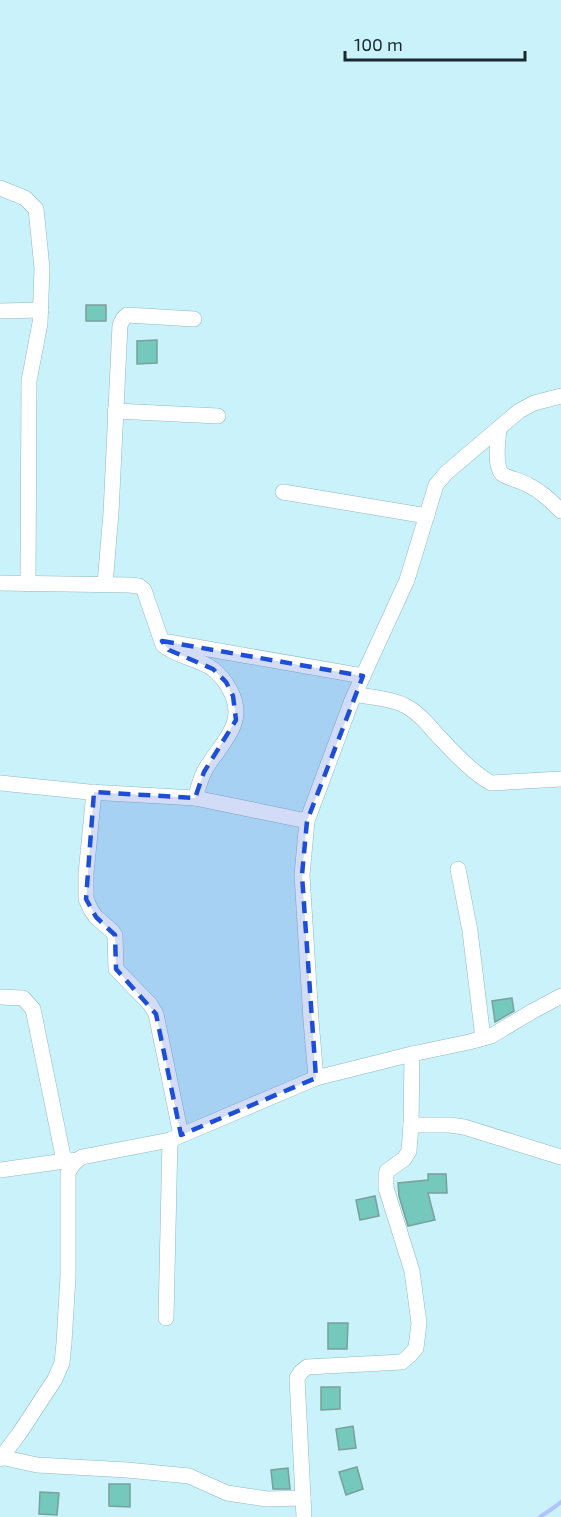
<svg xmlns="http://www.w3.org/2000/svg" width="561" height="1517" font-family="'Exo 2',sans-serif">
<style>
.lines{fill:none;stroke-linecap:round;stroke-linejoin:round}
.stream{stroke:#b1c3fe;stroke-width:4}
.building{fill:#74c8bc;stroke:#7aa09a;stroke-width:1.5}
.minor-casing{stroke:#91b8c1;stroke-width:16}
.minor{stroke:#fff;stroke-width:15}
.marked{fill:#1d4ed8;fill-opacity:0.2;stroke:#1d4ed8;stroke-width:4.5;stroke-dasharray:12 8;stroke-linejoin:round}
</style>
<rect width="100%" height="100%" fill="#caf2fb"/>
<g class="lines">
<polyline class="stream" points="540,1517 556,1506 561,1502"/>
</g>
<g class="building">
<rect x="86" y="305" width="20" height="16"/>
<polygon points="157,340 157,363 137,364 137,341"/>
<polygon points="512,998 514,1011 495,1022 492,1001"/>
<polygon points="428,1174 446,1174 447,1193 428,1193 435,1220 408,1226 399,1196 398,1183 428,1180"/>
<polygon points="375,1196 379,1216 360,1220 356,1200"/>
<polygon points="328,1323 348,1323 347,1349 328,1349"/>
<polygon points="321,1387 340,1387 340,1409 321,1410"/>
<polygon points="353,1426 356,1448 339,1450 336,1429"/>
<polygon points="357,1467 363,1489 346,1495 339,1472"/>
<polygon points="288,1468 290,1489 273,1489 271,1470"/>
<polygon points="109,1484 130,1484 130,1507 109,1506"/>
<polygon points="40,1492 59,1493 57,1515 39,1514"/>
</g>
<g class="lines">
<g class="minor-casing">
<g id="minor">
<polyline points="0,188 25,198 36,209 42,268 40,323 29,381 28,584"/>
<polyline points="0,311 41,310"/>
<polyline points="115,411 218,416"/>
<path d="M499,428C498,439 494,465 502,474C507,478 522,481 528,485C541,491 551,501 561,511"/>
<polyline points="283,492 427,516"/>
<path d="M0,583L129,585L139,586L144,590L163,645C177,657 198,658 213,669C220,675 226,682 230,690C249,725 218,745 204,772C200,780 198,790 195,798"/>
<polyline points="105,584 111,513 120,325 123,319 127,315 194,319"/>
<polyline points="168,642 363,676"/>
<path d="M355,694C372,698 393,698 409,708C423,716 431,729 442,740C454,753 476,775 491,783L561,779"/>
<polyline points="0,783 89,792 195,798 307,821"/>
<polyline points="94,792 86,874 86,899 91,910 96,917 112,931 115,935 116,969 150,1004 156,1014 181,1135"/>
<polyline points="458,869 470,931 483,1038"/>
<polyline points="0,997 23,998 33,1009 64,1161"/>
<polyline points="316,1078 311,1020 302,875 307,821 352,700 407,580 436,485 446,473 519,411 534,403 561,396"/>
<polyline points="411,1125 450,1125 464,1127 561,1157"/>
<polyline points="0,1170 72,1160"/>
<polyline points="166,1318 170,1140"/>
<polyline points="1,1457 37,1465 127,1470 189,1476 227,1493 267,1499 303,1498"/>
<path d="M0,1459L19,1434L55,1379L62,1363L64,1343L68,1276V1173C71,1166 75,1161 82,1157L170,1140L316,1078L412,1054L469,1042L491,1036L533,1011L561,996"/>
<polyline points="304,1517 297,1378 301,1372 307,1367 402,1362 409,1356 416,1348 419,1323 412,1271 386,1188 386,1176 387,1171 404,1159 409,1151 411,1125 412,1054"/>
</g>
</g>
<use href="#minor" class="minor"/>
</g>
<path class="marked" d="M162,641L363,676L307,821L302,875L316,1078L181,1135L156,1014L116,969L115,935L96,917L86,899L94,792L195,798L204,772L236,720L233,696L226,682L213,669L169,650Z"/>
<path d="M345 51v9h180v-9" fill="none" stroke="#19282c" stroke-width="3"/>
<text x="354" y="51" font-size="18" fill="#19282c" stroke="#caf2fb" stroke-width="4.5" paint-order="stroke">100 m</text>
</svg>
